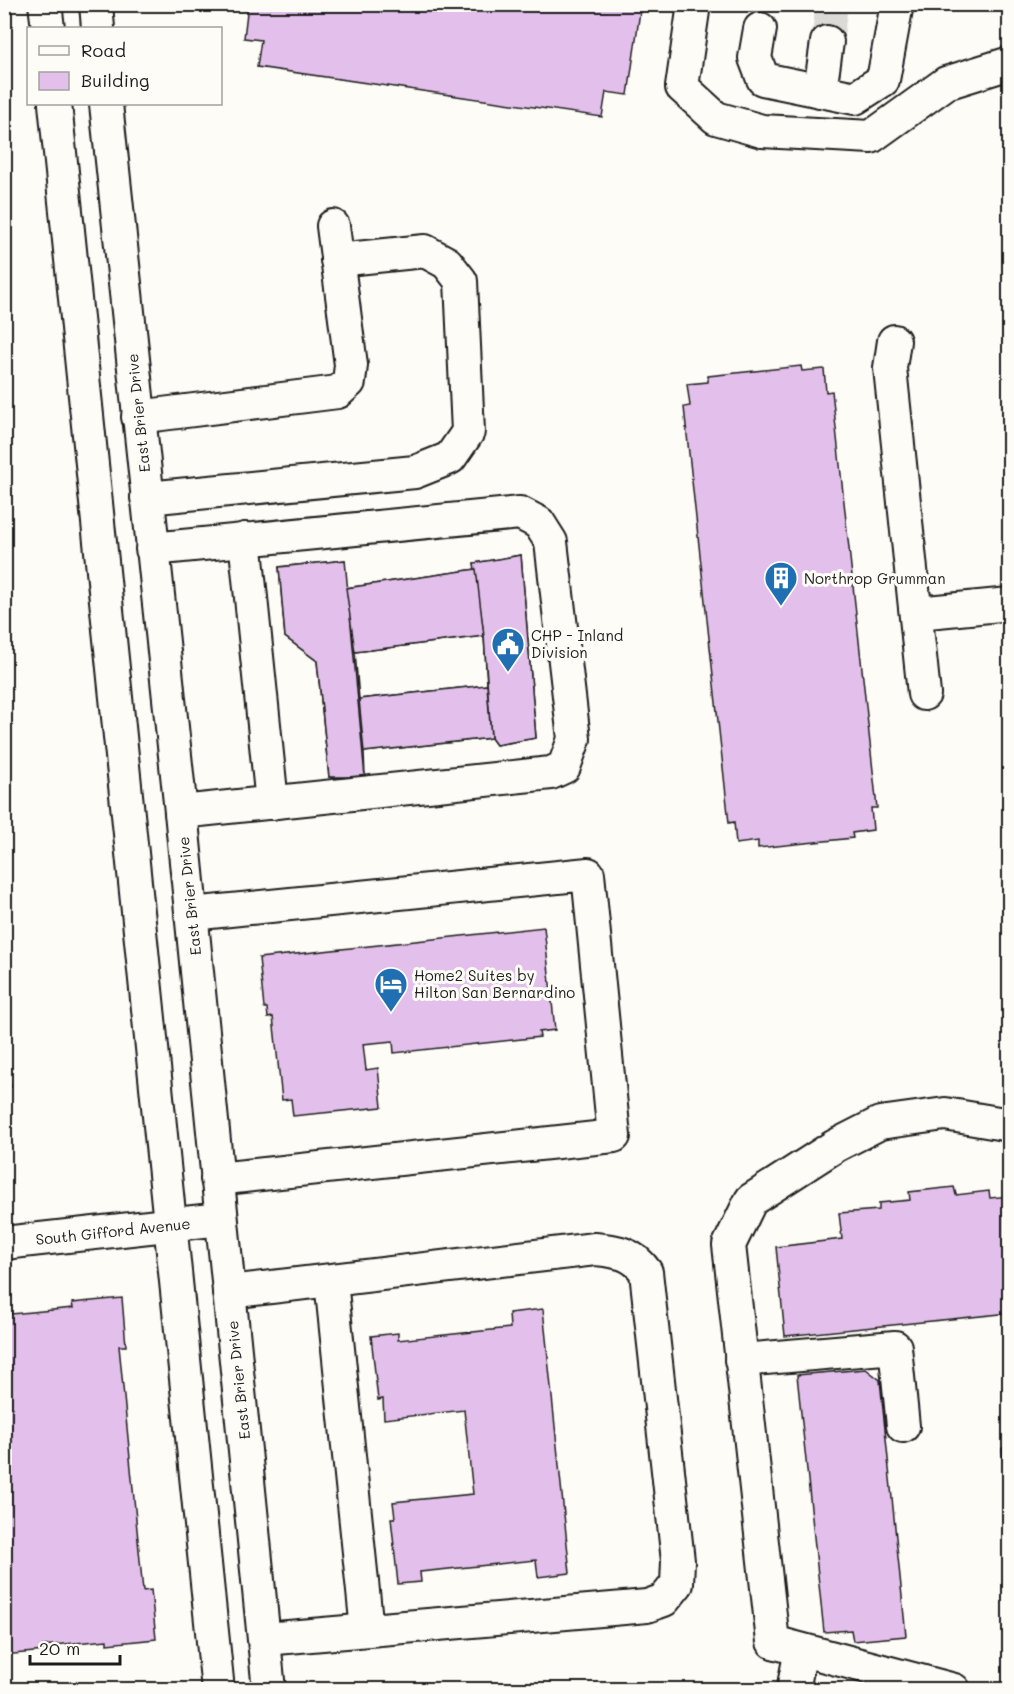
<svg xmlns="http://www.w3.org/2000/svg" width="1014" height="1694" font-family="Mali,sans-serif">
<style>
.building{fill:#e3c0eb;stroke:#1c1c1c;stroke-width:1.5;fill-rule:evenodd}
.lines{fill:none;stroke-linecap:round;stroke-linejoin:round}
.minor-tunnel{stroke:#dbdad6;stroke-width:32;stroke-dasharray:32 16;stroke-linecap:butt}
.minor-casing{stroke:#1c1c1c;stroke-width:36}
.minor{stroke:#fdfcf7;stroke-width:32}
.labels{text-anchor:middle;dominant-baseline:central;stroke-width:6;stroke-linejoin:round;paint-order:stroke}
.street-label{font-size:15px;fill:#1c1c1c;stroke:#fdfcf7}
.poi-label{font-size:15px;fill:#1c1c1c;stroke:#fdfcf7;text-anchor:start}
</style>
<rect width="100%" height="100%" fill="#fdfcf7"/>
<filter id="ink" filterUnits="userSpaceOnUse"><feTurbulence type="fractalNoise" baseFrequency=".0167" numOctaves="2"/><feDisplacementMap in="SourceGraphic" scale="12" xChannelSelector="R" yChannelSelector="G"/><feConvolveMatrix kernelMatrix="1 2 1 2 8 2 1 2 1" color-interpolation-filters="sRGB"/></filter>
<g filter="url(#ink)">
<g class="building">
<polygon points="248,4 641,4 628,95 606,92 602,117 257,67 261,40 244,38"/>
<polygon points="801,366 802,371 824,369 826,392 832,391 877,808 871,808 873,830 852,833 853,838 758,848 758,841 736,844 734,822 729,823 684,407 690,406 687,384 708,382 708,376"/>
<path d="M521,555L536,738L496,745L491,738L364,752L365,777H329L317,661L285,637L279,567L345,560L346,588L476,569L474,563ZM484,636L487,685L359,699L355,652Z"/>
<polygon points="521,555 536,738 496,745 491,738 484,636 474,563"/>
<polygon points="345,560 365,777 329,777 317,661 285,637 279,567"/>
<polygon points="476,569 484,636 355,652 346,588"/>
<polygon points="487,685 491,738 364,752 359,699"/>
<polygon points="544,927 555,1030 539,1032 540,1037 394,1053 393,1041 363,1044 366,1070 378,1068 382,1107 293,1116 291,1099 282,1100 273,1017 268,1018 267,1008 264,1008 259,958"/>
<polygon points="4,1039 11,1087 4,1087"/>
<polygon points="954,1187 956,1195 989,1191 990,1198 1010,1196 1010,1313 785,1336 776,1247 842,1239 839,1213 879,1210 879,1203 910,1200 909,1192"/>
<polygon points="122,1298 126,1346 119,1346 143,1591 151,1590 156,1639 107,1644 107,1640 43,1646 44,1651 4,1655 4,1310 10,1309 11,1314 73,1308 72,1303"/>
<polygon points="543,1309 570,1573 538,1577 536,1560 420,1572 421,1582 398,1584 391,1518 395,1518 393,1502 473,1494 464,1410 384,1419 383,1399 378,1400 371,1336 398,1333 398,1340 510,1328 509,1313"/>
<polygon points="866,1369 880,1380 906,1636 853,1641 851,1630 824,1632 797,1375"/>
<polygon points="1010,1440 1010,1523 1002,1449"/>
</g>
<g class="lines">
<polyline class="minor-tunnel" points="827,42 832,4"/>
<g class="minor-casing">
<g id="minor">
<polyline points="45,4 48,28"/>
<polyline points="96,4 98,28"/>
<polyline points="694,4 682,87 716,118 762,131 871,137 946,83 1010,63"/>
<polyline points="760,29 755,58 763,79 855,98 883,80 897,4"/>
<polyline points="820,91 827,42"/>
<polyline points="55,104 218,1690"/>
<polyline points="106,104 181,812 269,1690"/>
<polyline points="894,341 890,368 924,694"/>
<polyline points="138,417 338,392 349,382 351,365 333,226"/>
<polyline points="147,498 415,472 450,458 468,432 461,281 447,263 425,251 337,260"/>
<polyline points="245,539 272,803"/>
<polyline points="152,549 520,513 539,523 551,542 574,739 564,767 551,773 181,812"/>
<polyline points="917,613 1010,604"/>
<polyline points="191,914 588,874 614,1136 217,1179"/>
<polyline points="4,1243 221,1219"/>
<polyline points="331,1281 367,1630"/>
<path d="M229,1292L595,1249C617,1251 633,1253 646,1272L678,1561L677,1584L664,1600L647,1606L265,1639"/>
<polyline points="741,1360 895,1347 903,1426"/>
<polyline points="793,1690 801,1650"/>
<polyline points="954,1690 773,1642 729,1245 751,1200 835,1146 880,1123 945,1114 1010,1125"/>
</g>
</g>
<use href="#minor" class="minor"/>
</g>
</g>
<defs>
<g id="building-pin" transform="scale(1.725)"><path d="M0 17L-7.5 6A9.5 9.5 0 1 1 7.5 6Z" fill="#1f6fb2" stroke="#fdfcf7"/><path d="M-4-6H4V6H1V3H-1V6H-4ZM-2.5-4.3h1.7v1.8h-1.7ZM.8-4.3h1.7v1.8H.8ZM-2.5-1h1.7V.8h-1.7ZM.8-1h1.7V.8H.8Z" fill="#fff"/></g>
<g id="civic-pin" transform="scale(1.725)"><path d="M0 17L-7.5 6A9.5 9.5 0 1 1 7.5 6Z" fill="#1f6fb2" stroke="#fdfcf7"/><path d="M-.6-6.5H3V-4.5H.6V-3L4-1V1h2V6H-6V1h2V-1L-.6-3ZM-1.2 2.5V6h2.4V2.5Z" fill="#fff"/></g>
<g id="hotel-pin" transform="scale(1.725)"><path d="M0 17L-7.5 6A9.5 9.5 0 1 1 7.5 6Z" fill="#1f6fb2" stroke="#fdfcf7"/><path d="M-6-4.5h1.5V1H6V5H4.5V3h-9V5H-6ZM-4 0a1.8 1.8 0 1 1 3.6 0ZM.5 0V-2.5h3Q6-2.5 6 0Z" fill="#fff"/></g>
</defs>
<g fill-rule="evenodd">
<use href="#building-pin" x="781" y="578"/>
<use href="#civic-pin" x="508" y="644"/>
<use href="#hotel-pin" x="391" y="984"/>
</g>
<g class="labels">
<g class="street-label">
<text transform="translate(138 413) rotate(-96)">East Brier Drive</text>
<text transform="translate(189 896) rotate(-96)">East Brier Drive</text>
<text transform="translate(113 1231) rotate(-6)">South Gifford Avenue</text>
<text transform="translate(238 1380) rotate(-96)">East Brier Drive</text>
</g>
<g class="poi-label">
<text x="804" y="578">Northrop Grumman</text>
<text x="531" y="635">CHP - Inland<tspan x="531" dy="17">Division</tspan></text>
<text x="414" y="975">Home2 Suites by<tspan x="414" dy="17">Hilton San Bernardino</tspan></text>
</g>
</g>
<rect width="1014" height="1694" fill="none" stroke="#fdfcf7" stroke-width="24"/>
<rect x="12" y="12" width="990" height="1670" fill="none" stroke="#1c1c1c" stroke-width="2" filter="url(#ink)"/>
<rect x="27" y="27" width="195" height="78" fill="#fdfcf7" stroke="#a3a29f" stroke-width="1.5"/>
<rect x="39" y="46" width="30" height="9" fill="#fdfcf7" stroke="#a3a29f" stroke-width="1.5"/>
<text x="81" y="57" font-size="18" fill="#1c1c1c">Road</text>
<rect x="39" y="72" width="30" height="18" fill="#e3c0eb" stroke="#a3a29f" stroke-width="1.5"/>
<text x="81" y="87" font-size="18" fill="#1c1c1c">Building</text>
<path d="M30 1655v9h90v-9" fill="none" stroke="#1c1c1c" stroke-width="3"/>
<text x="39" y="1655" font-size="18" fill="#1c1c1c" stroke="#fdfcf7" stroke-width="4.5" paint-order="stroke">20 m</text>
</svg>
